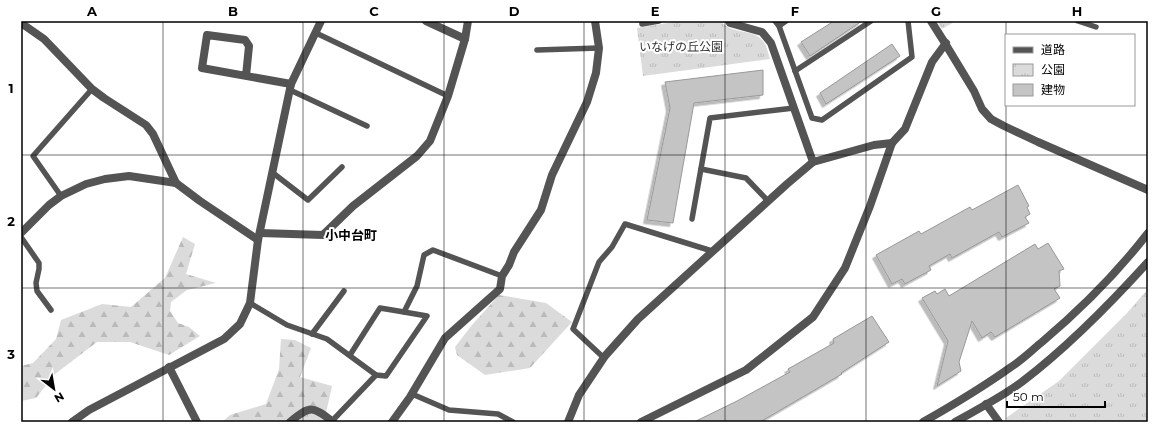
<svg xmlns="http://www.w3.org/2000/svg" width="1169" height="443" font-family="Montserrat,'Noto Sans JP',sans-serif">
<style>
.forest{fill:url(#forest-firs)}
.park{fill:url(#park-tufts)}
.building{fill:#c4c4c4;stroke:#989898;filter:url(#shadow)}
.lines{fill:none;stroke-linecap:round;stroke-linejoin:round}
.service{stroke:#545454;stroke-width:5.5}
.minor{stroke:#545454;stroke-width:8}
.tertiary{stroke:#545454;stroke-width:8}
.grid{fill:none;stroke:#000;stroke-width:1;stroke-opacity:0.55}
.labels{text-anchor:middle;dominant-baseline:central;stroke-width:4;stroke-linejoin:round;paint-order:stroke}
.park-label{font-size:12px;fill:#323232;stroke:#fff}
.neighbourhood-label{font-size:13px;font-weight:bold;fill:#000;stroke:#fff}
.neatline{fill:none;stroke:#000;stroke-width:1.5}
.grid-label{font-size:13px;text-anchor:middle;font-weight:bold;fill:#000}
</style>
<defs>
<pattern id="forest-firs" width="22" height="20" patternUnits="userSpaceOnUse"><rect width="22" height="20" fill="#dbdbdb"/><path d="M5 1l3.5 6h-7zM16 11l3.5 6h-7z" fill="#bababa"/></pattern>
<pattern id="park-tufts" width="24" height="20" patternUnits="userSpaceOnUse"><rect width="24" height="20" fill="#dbdbdb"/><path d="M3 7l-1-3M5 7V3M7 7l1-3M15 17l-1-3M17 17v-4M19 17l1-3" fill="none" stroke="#bababa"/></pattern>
<filter id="shadow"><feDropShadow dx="-3.5" dy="3.5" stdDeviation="0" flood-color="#0004"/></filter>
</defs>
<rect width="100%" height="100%" fill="#fff"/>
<g class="forest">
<polygon points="183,237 195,244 186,274 216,283 187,290 171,302 170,311 178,323 189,327 200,336 169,355 130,342 97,342 55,374 36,398 21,401 21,366 33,363 56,339 61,320 102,304 131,307 165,278"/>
<polygon points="499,295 546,303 572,322 530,368 485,375 457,355 455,347 472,325"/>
<polygon points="281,339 295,340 311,348 300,377 332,386 324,422 222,422 230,415 266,404 279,369"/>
</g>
<g class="park">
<path d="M680,21H721C731,35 753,28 763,41C767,46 768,53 770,59L643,76L637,28Z"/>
<polygon points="937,21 956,21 942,29"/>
<polygon points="1148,289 1148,422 1008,422 1006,418 1059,381 1127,313"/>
<polygon points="310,412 320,415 327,422 297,422"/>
</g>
<g class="building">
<polygon points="834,21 862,21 810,56 801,42"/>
<polygon points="892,44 900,56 826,104 820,93"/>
<polygon points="763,70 763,95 694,103 673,223 647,220 670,108 665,82"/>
<polygon points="1018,185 1029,206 1027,207 1030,214 1025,217 1029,223 1002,237 999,232 952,258 950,254 929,266 931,270 905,284 902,279 892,284 876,255 919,231 921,234 970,207 972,210"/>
<polygon points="1048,243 1064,269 1059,271 1060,286 1054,289 1060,298 995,337 991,332 982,338 972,321 959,362 961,371 937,386 948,341 922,298 935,291 937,294 945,289 949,296 1035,244 1038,249"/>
<polygon points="872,316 889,342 841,373 842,374 760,422 694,422 737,401 790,372 788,369 834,343 833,339"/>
</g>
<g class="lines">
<g class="service">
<polyline points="642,21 642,24 659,21"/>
<polyline points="775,21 779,26 812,118 822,120 912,57 908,21"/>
<polyline points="1078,21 1096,27"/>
<polyline points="779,26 786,21"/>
<polyline points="316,33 448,96"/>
<polyline points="537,50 599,48"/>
<polyline points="795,71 871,21"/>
<polyline points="290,90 367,126"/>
<polyline points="701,169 746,178 768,201"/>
<polyline points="273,173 308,200 342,167"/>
<polyline points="61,196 33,156 92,89"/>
<polyline points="692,219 710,118 794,108"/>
<polyline points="21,237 39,263 39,269 36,283 37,291 51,310"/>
<polyline points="250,303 287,325 327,339 376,375 386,376 427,316 404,312 417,286 424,255 433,250 502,276"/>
<polyline points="312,334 344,291"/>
<polyline points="350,355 380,308 404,312"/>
<polyline points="604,358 573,329 599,262 612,247 625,224 712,251"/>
<polyline points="412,394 449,410 498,414 513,422"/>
<polyline points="332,421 376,375"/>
</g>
<g class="minor">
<polyline points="426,21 465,39"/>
<polyline points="729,21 730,23 762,32 771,43 813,162"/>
<polyline points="931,21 943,40 974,91 982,109 991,119 1004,126 1038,142 1148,190"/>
<polyline points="246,76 249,46 245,40 207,35 202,68 291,84"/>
<polyline points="21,233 49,205 61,196 86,184 105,179 129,176 176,183 200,201 258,240"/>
<polyline points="260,233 323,235 353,206 417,156 430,141 448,96 465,39 468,21"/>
<polyline points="986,404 999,422"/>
<path d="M290,422C310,405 313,406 333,422"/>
<polyline points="392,422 410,397 445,338 500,289 502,276 509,265 514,252 541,210 552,175 587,102 596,73 599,48 595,21"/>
<polyline points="568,422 579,395 605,356 638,319 787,184 813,162 874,145 892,143"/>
<polyline points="641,422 746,370 813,317 845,268 870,206 892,143 905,129 932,62 946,43"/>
</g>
<g class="tertiary">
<polyline points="21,23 44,39 92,89 104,98 146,125 153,134 176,183"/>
<polyline points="169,367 197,422"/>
<polyline points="72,422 89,410 224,339 240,324 250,303 258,240 291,84 321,21"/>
<path d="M923,422C953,405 983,387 1011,367C1022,360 1032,350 1042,342C1081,309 1117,273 1148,233"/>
<path d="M955,422C978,409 1002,397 1023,381C1069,346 1109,305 1148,262"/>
</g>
</g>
<path class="grid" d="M163,21V422M303,21V422M444,21V422M584,21V422M725,21V422M866,21V422M1006,21V35M1006,105V422M21,155H1148M21,288H1148"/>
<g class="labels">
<g class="park-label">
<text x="681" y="46">いなげの丘公園</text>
</g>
<g class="neighbourhood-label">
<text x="351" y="235">小中台町</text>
</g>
</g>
<rect width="1169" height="443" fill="none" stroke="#ffffff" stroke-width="44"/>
<rect x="1005" y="34" width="130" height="72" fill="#ffffff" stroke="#999999"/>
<rect x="1013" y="47" width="20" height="6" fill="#545454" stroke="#999999"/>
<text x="1041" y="54" font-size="12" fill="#000000">道路</text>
<rect x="1013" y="64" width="20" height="12" fill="url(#park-tufts)" stroke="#999999"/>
<text x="1041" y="74" font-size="12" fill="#000000">公園</text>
<rect x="1013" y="84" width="20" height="12" fill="#c4c4c4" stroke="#999999"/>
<text x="1041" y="94" font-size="12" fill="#000000">建物</text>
<g transform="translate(54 389) rotate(149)" stroke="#ffffff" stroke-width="3" paint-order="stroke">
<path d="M0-3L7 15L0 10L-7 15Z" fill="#000000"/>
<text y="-6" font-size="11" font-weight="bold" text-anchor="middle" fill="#000000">N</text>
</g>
<path d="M1007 401v6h98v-6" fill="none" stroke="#000000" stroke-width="2"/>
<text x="1013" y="401" font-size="12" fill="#000000" stroke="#ffffff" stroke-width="3" paint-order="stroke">50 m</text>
<rect x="22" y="22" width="1125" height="399" class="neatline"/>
<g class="grid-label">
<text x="92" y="16">A</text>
<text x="233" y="16">B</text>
<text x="374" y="16">C</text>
<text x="514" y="16">D</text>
<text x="655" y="16">E</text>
<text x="795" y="16">F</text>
<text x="936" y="16">G</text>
<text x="1077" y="16">H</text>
<text x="11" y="93">1</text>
<text x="11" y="226">2</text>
<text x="11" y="359">3</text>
</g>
</svg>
